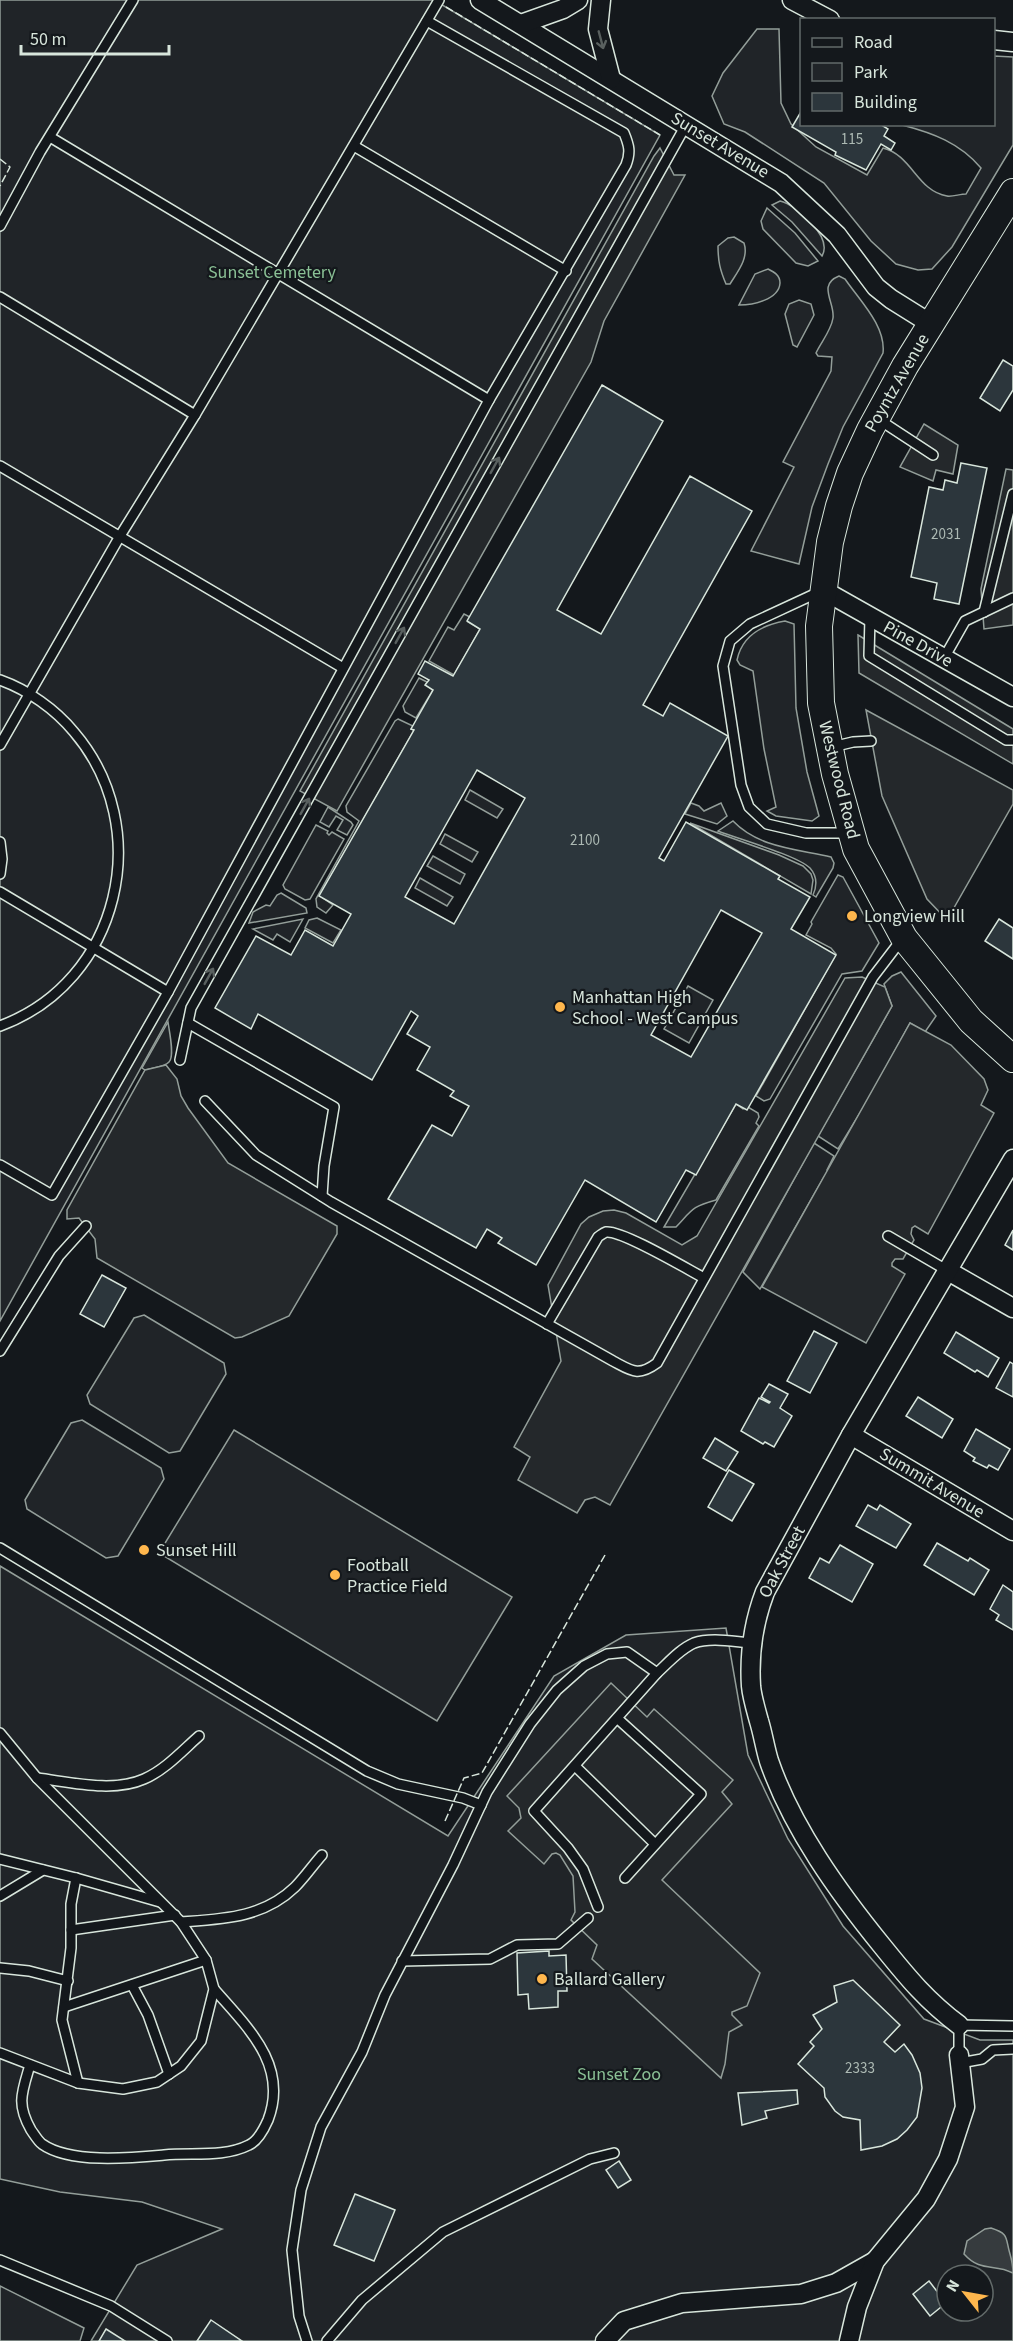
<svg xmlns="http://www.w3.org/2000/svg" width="1013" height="2341" font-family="'Source Sans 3',sans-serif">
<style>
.green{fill:#202428;stroke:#939e99;stroke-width:1.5;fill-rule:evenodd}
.parking{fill:#24282b;stroke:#939e99;stroke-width:1.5}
.water{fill:#363b3e;stroke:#939e99;stroke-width:1.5}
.building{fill:#2c363c;stroke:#d8e6dc;stroke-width:1.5;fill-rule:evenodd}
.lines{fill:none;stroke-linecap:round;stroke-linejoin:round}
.lane-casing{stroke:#d8e6dc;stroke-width:12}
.street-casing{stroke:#d8e6dc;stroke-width:21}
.secondary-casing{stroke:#d8e6dc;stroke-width:28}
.lane{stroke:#14181c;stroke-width:9}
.street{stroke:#14181c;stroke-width:18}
.secondary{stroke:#14181c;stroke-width:26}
.fence{stroke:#d8e6dc;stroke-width:1.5;stroke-dasharray:8 3;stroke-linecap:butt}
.oneway{stroke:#59605f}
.poi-dot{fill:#ffb74d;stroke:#14181c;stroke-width:2}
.labels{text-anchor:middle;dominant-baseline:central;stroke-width:4.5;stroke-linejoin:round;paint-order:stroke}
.number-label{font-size:15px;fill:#adbab4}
.street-label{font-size:18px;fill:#d8e6dc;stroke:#14181c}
.park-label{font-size:18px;fill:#8ac095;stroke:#14181c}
.poi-label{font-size:18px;fill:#d8e6dc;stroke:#14181c;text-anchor:start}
</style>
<rect width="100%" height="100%" fill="#14181c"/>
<g class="green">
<polygon points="0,0 434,0 660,135 0,1321"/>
<path d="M757,29H779L781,103L791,124L816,147L867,175L883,148C912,155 917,191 947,196C952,197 960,194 966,194L981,168C960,143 933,133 902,125L994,124V56L1013,57V145L952,247L932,269L918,270L896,264L871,241L824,183L745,132L724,124L712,96L723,73Z"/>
<path d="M780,201C797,205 833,237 822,256L792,222L772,205Z"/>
<polygon points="767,208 795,233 818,261 808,266 796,263 763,229 761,221"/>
<path d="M734,237L744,243C749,258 738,271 730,284H726C720,270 718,261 718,246L728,238Z"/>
<path d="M768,269C774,272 780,275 780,283C779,300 752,305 739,305L755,274Z"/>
<path d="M839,276L845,279C860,301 886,326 883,353L843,427L828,464L812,507L799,564L751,551L794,467L783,462L831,371L832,357L818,356L816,353C821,342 831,331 833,318C835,302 817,285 839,276Z"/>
<polygon points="799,300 811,304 814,315 797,347 793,345 785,314 789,304"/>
<polygon points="464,614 470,617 468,622 480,629 454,675 429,661 448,627 454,630"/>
<path d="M785,621L794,624L796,708L807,772L819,816L812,821L776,816L767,811L776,807L764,749L753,671L740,665L737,660C742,636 762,625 785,621Z"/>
<polygon points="419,678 427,682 426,685 433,690 416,718 405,712 403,706"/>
<polygon points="398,719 413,726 411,729 414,730 320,896 333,905 326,913 317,907 316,899 359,821 347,812 346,806 395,721"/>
<polygon points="470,790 503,809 497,818 465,800"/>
<polygon points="691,803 699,806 704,811 721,803 727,816 717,824 685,814"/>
<polygon points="328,807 351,822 353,825 347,835 337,830 343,820 336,816 329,827 320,822"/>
<path d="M733,821C759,848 797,849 831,857L834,863L833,868L816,897L813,895C817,886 817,876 810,868C796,855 738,839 718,831Z"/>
<polygon points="690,823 779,855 803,866 811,874 813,880 811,894"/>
<polygon points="316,825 328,831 327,833 329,835 332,832 344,839 310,899 305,900 285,889 283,885"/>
<polygon points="445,834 478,852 472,862 440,844"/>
<polygon points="433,856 465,874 460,884 427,866"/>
<polygon points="838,875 843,877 879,943 862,971 842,974 770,1099 764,1101 756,1096 836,954 831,948 806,935 812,924 811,922"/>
<polygon points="420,878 453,897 447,906 415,888"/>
<polygon points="281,893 306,908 307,913 249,923 253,912 266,905 270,906 277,895"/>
<polygon points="317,918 341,930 333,943 305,928 309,920"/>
<polygon points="303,919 290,942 277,934 273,940 253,929"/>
<polygon points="901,972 936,1016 925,1032 910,1023 868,1100 838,1149 818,1136 892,1006 884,984 892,976"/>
<polygon points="688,986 713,1000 689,1043 664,1029"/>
<path d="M168,1022C169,1030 175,1056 169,1062C165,1067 152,1068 145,1070L142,1068Z"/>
<path d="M736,1104L743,1109L748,1107L758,1113L759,1117L756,1123L759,1126L716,1200C691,1207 693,1209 676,1227H664Z"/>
<polygon points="814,1143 834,1156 827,1170 839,1177 824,1177 760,1289 743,1272"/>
<polygon points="144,1315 224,1363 226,1374 180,1451 169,1453 90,1404 87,1395 134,1318"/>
<polygon points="82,1420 161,1468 164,1479 118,1556 106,1558 27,1509 25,1500 71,1423"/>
<polygon points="234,1430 512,1597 437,1721 159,1553"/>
<path d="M0,1566L448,1836L554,1676L626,1635L726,1628L748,1755L788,1839L843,1926L924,2019L980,2040H1013V2341H91L137,2265L222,2229L142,2202L60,2192L0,2179ZM947,2275H983V2311H947Z"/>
<polygon points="0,2286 84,2328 80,2341 0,2341"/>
</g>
<g class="parking">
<polygon points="660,148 674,175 685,175 604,321 591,362 337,811 300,791 654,156"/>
<polygon points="924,424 958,445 953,474 936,470 933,481 900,467"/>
<polygon points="1006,469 1013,470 1013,625 984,629 981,589"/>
<polygon points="858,635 1013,729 1013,764 859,673"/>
<polygon points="866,710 1013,790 1013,804 947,920 927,899 882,796"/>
<polygon points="862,977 885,987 892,1006 610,1505 595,1497 585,1500 577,1513 518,1480 530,1457 514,1447 561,1361 548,1285 581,1224 589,1217 603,1211 614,1210 626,1213 682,1245 697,1236 845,978"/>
<polygon points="910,1023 951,1045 984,1079 988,1090 981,1105 994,1113 928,1234 915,1226 912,1228 911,1234 914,1240 903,1259 895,1259 892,1263 892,1266 905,1274 866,1343 762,1287"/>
<polygon points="166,1065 177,1079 181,1096 188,1108 228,1163 337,1226 337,1234 289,1316 242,1337 235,1338 97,1258 95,1239 79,1218 67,1219 67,1210 145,1070"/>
<polygon points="611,1683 647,1717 654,1709 733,1780 722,1792 732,1804 662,1880 760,1973 747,2006 732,2012 732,2015 742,2025 729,2032 725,2064 721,2078 592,1959 597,1945 571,1920 575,1912 573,1876 560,1855 556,1853 552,1854 544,1864 508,1831 521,1818 519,1808 507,1796"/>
</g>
<path class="water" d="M991,2228C1010,2234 1005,2238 1010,2254C1012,2261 1013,2265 1013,2273C994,2263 981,2273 964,2254L967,2241L985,2229Z"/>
<g class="building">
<polygon points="802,110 802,124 880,124 888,129 884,136 895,143 891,150 881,144 866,170 835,155 836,152 792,127"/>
<polygon points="1003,360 1013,366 1013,390 1000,411 980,398"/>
<path d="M602,385L663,421L557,610L601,634L690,476L752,511L643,705L663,716L670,703L728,736L659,858L664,861L686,822L780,876L778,879L810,897L791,929L836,955L747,1110L736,1104L696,1175L686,1170L656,1222L585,1180L536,1265L498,1243L502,1238L487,1229L476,1248L388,1199L432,1125L452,1136L469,1106L450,1096L454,1091L417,1070L430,1047L407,1034L418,1016L411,1011L372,1080L258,1014L251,1029L215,1008L256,936L291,955L305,930L333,946L351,914L319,896L414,730L411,729L433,690L425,685L429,680L418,674L425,661L453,676L480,629L467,621ZM477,770L525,798L454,924L405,897ZM721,910L762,933L691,1057L651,1035Z"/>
<polygon points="961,463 987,468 959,604 934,599 937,583 911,577 929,487 943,490 945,480 957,483"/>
<polygon points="999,919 1013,928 1013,959 985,941"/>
<polygon points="1013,1230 1013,1250 1005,1245"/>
<polygon points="102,1275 126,1288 104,1327 80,1314"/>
<polygon points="814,1331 837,1343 810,1393 787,1381"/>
<polygon points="956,1332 999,1358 988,1377 977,1370 975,1372 944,1353"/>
<polygon points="1010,1362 1013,1364 1013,1397 996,1388"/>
<polygon points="769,1384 788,1394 780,1408 792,1416 774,1447 765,1442 763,1444 741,1431 759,1398 769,1403 770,1402 761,1397"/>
<polygon points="918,1397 953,1419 942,1438 906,1416"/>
<polygon points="976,1429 1010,1449 998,1470 989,1465 987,1468 973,1461 975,1458 964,1451"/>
<polygon points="715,1438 738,1452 726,1471 703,1458"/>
<polygon points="729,1470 754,1484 732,1521 708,1507"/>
<polygon points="868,1505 877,1510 880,1505 911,1524 896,1548 856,1526"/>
<polygon points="937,1543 968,1561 970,1558 989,1570 974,1595 924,1565"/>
<polygon points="840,1545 873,1564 852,1602 809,1578 820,1558 829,1563"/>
<polygon points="1003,1585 1013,1592 1013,1630 996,1620 999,1615 990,1609"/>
<polygon points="549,1951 549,1956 566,1955 567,1991 558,1991 558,2007 529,2009 528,1994 518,1995 517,1953"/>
<polygon points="853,1980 900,2025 884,2042 895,2052 904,2044 912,2055 920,2073 922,2088 917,2117 907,2130 897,2139 882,2146 861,2150 860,2120 843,2117 835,2111 825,2097 824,2088 798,2064 814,2046 810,2042 822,2029 813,2015 837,2002 834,1986"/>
<polygon points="797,2090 798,2104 765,2111 767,2118 742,2125 738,2093"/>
<polygon points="619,2161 631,2180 618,2188 606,2170"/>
<polygon points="355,2194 395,2210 374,2261 334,2245"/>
<polygon points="929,2281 946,2303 930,2316 913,2294"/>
<polygon points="211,2320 242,2341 197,2341"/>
<polygon points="106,2329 125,2341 99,2341"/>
</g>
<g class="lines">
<g class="lane-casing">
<g id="lane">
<polyline points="50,137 489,400"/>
<polyline points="354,146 566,271"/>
<polyline points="0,226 40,152 133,0"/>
<polyline points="0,297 195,415"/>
<polyline points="878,419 933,455"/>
<polyline points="0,466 343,668"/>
<polyline points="819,592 750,624 730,641 723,666 741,785 749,807 767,824 806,833 848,833"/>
<polyline points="984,612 1013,494"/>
<polyline points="870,617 869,656 1006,740 1013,740"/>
<polyline points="944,658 965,621 1013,598"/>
<path d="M0,680C28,690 55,709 74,732C156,828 120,982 0,1026"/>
<polyline points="0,745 120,536 195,415 439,0"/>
<polyline points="832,747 853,742 871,741"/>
<polyline points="0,842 2,859 0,874"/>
<polyline points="0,892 168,992"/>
<polyline points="188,1023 334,1107 324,1166 322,1196"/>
<polyline points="180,1060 191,1008 686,125"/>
<path d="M205,1101L256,1155L331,1202L613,1361C632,1371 638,1377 657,1363L873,977L902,939"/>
<path d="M0,1165L52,1195L168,992L489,400L626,165C631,152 629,145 624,133L427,21"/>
<polyline points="888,1236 948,1271"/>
<path d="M547,1324L598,1237C601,1235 603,1233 606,1232C622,1230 687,1269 704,1278"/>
<polyline points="0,1351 59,1256 86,1226"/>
<polyline points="0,1548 367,1771 398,1784 463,1798 481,1805"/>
<polyline points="618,1719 701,1794 625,1878"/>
<polyline points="0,1733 37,1778 181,1922 206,1960 214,1989 201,2041 181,2066 157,2082 123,2089 78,2083 0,2053"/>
<polyline points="575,1766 655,1844"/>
<path d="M37,1778C70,1782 113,1793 144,1779C165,1770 182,1751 199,1736"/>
<polyline points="0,1859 76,1878 160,1902"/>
<polyline points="76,1878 71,1904 71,1948 62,2020 78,2083"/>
<polyline points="0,1896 43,1870"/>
<path d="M598,1907L583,1869L568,1848L534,1811L657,1673C668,1663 680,1649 694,1643C711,1637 735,1642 752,1643"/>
<path d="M181,1922C223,1919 263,1918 295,1887C305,1877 313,1865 322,1855"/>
<polyline points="71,1930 175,1915"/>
<polyline points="402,1961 490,1959 517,1945 558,1944 588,1918"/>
<polyline points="0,1968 29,1971 68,1981"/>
<polyline points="132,1985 148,2015 169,2074"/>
<polyline points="64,2007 206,1960"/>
<polyline points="959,2055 959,2025 1013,2026"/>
<polyline points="960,2063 982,2059 993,2050 1013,2049"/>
<path d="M30,2065C22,2092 16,2104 31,2130C34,2134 38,2141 42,2144C70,2164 131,2158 164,2155C192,2152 223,2158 249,2145C258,2141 264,2129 268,2120C289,2065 247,2027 214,1989"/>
<polyline points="0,2260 111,2306 167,2341"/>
<polyline points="307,2341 299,2316 292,2250 301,2190 321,2127 362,2052 385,1995 453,1865 487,1792 530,1724 557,1690 584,1666 607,1654 627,1652 657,1673"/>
<polyline points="327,2341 362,2300 443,2232 590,2159 614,2153"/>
</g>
</g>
<g class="street-casing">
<g id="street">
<polyline points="480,0 781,183 837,235 876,287 891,299 931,324"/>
<polyline points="601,0 598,29 611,79"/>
<polyline points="792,0 830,20"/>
<polyline points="521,24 563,9 578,0"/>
<polyline points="994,40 1013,42"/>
<polyline points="823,590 1013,697"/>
<polyline points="948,1271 1013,1308"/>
<polyline points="851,1435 1013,1531"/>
<path d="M959,2025C927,2001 908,1978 883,1947C839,1893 792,1828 769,1761C765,1748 763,1734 759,1721C756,1710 752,1697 751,1686C749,1654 754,1621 765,1592L851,1435L1013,1159"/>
<polyline points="605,2341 624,2321 682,2303 801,2294 836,2283 875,2261"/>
<polyline points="849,2341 857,2307 875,2261 926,2199 948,2159 965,2107 959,2055"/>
</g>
</g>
<g class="secondary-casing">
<polyline id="secondary" points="1013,192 905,366 870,430 850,473 839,506 830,542 819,626 821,703 835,774 856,849 904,938 971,1021 1013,1059"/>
</g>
<use href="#lane" class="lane"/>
<use href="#street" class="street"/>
<use href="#secondary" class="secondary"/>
<g class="fence">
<polyline points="446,7 660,135"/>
<polyline points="0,159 10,167 0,186"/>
<polyline points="445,1821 464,1778 482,1773 605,1555"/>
</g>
</g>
<defs><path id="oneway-shaft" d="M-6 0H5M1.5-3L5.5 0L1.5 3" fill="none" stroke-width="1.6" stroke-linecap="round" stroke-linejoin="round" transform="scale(1.5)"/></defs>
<g class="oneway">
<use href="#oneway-shaft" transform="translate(601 40) rotate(75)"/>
<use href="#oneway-shaft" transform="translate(495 465) rotate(-61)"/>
<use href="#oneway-shaft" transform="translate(400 635) rotate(-61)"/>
<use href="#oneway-shaft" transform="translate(305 806) rotate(-61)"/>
<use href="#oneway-shaft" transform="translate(209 976) rotate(-61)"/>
</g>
<g class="poi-dot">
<circle cx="852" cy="916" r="6"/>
<circle cx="560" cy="1007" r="6"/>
<circle cx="144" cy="1550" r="6"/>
<circle cx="335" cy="1575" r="6"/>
<circle cx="542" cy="1979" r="6"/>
</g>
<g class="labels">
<g class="number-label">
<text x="852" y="139">115</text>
<text x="946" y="534">2031</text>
<text x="585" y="840">2100</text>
<text x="860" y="2068">2333</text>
</g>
<g class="street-label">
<text transform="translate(720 145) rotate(31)">Sunset Avenue</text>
<text transform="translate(897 383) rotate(-60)">Poyntz Avenue</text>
<text transform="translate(918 644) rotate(29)">Pine Drive</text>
<text transform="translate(839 780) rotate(76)">Westwood Road</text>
<text transform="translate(932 1483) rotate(31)">Summit Avenue</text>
<text transform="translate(782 1562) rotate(-62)">Oak Street</text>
</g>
<g class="park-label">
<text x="272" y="272">Sunset Cemetery</text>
<text x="619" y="2074">Sunset Zoo</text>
</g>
<g class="poi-label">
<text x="864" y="916">Longview Hill</text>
<text x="572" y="997">Manhattan High<tspan x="572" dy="21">School - West Campus</tspan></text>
<text x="156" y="1550">Sunset Hill</text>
<text x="347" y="1565">Football<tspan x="347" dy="21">Practice Field</tspan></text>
<text x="554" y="1979">Ballard Gallery</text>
</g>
</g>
<rect x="800" y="18" width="195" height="108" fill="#14181c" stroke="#626a69" stroke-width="1.5"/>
<rect x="812" y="38" width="30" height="9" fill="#14181c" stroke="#626a69" stroke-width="1.5"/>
<text x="854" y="48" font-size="18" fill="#d8e6dc">Road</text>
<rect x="812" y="63" width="30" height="18" fill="#202428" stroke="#626a69" stroke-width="1.5"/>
<text x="854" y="78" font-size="18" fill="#d8e6dc">Park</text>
<rect x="812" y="93" width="30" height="18" fill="#2c363c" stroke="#626a69" stroke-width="1.5"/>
<text x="854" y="108" font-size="18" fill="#d8e6dc">Building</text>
<g transform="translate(965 2293) rotate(301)"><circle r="28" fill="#14181c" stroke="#626a69" stroke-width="1.5"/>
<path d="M0-4.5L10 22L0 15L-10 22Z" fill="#ffb74d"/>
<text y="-9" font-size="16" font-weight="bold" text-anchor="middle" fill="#d8e6dc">N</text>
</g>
<path d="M21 45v9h148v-9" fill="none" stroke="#d8e6dc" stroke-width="3"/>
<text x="30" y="45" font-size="18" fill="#d8e6dc" stroke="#14181c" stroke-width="4.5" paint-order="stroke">50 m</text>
</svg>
